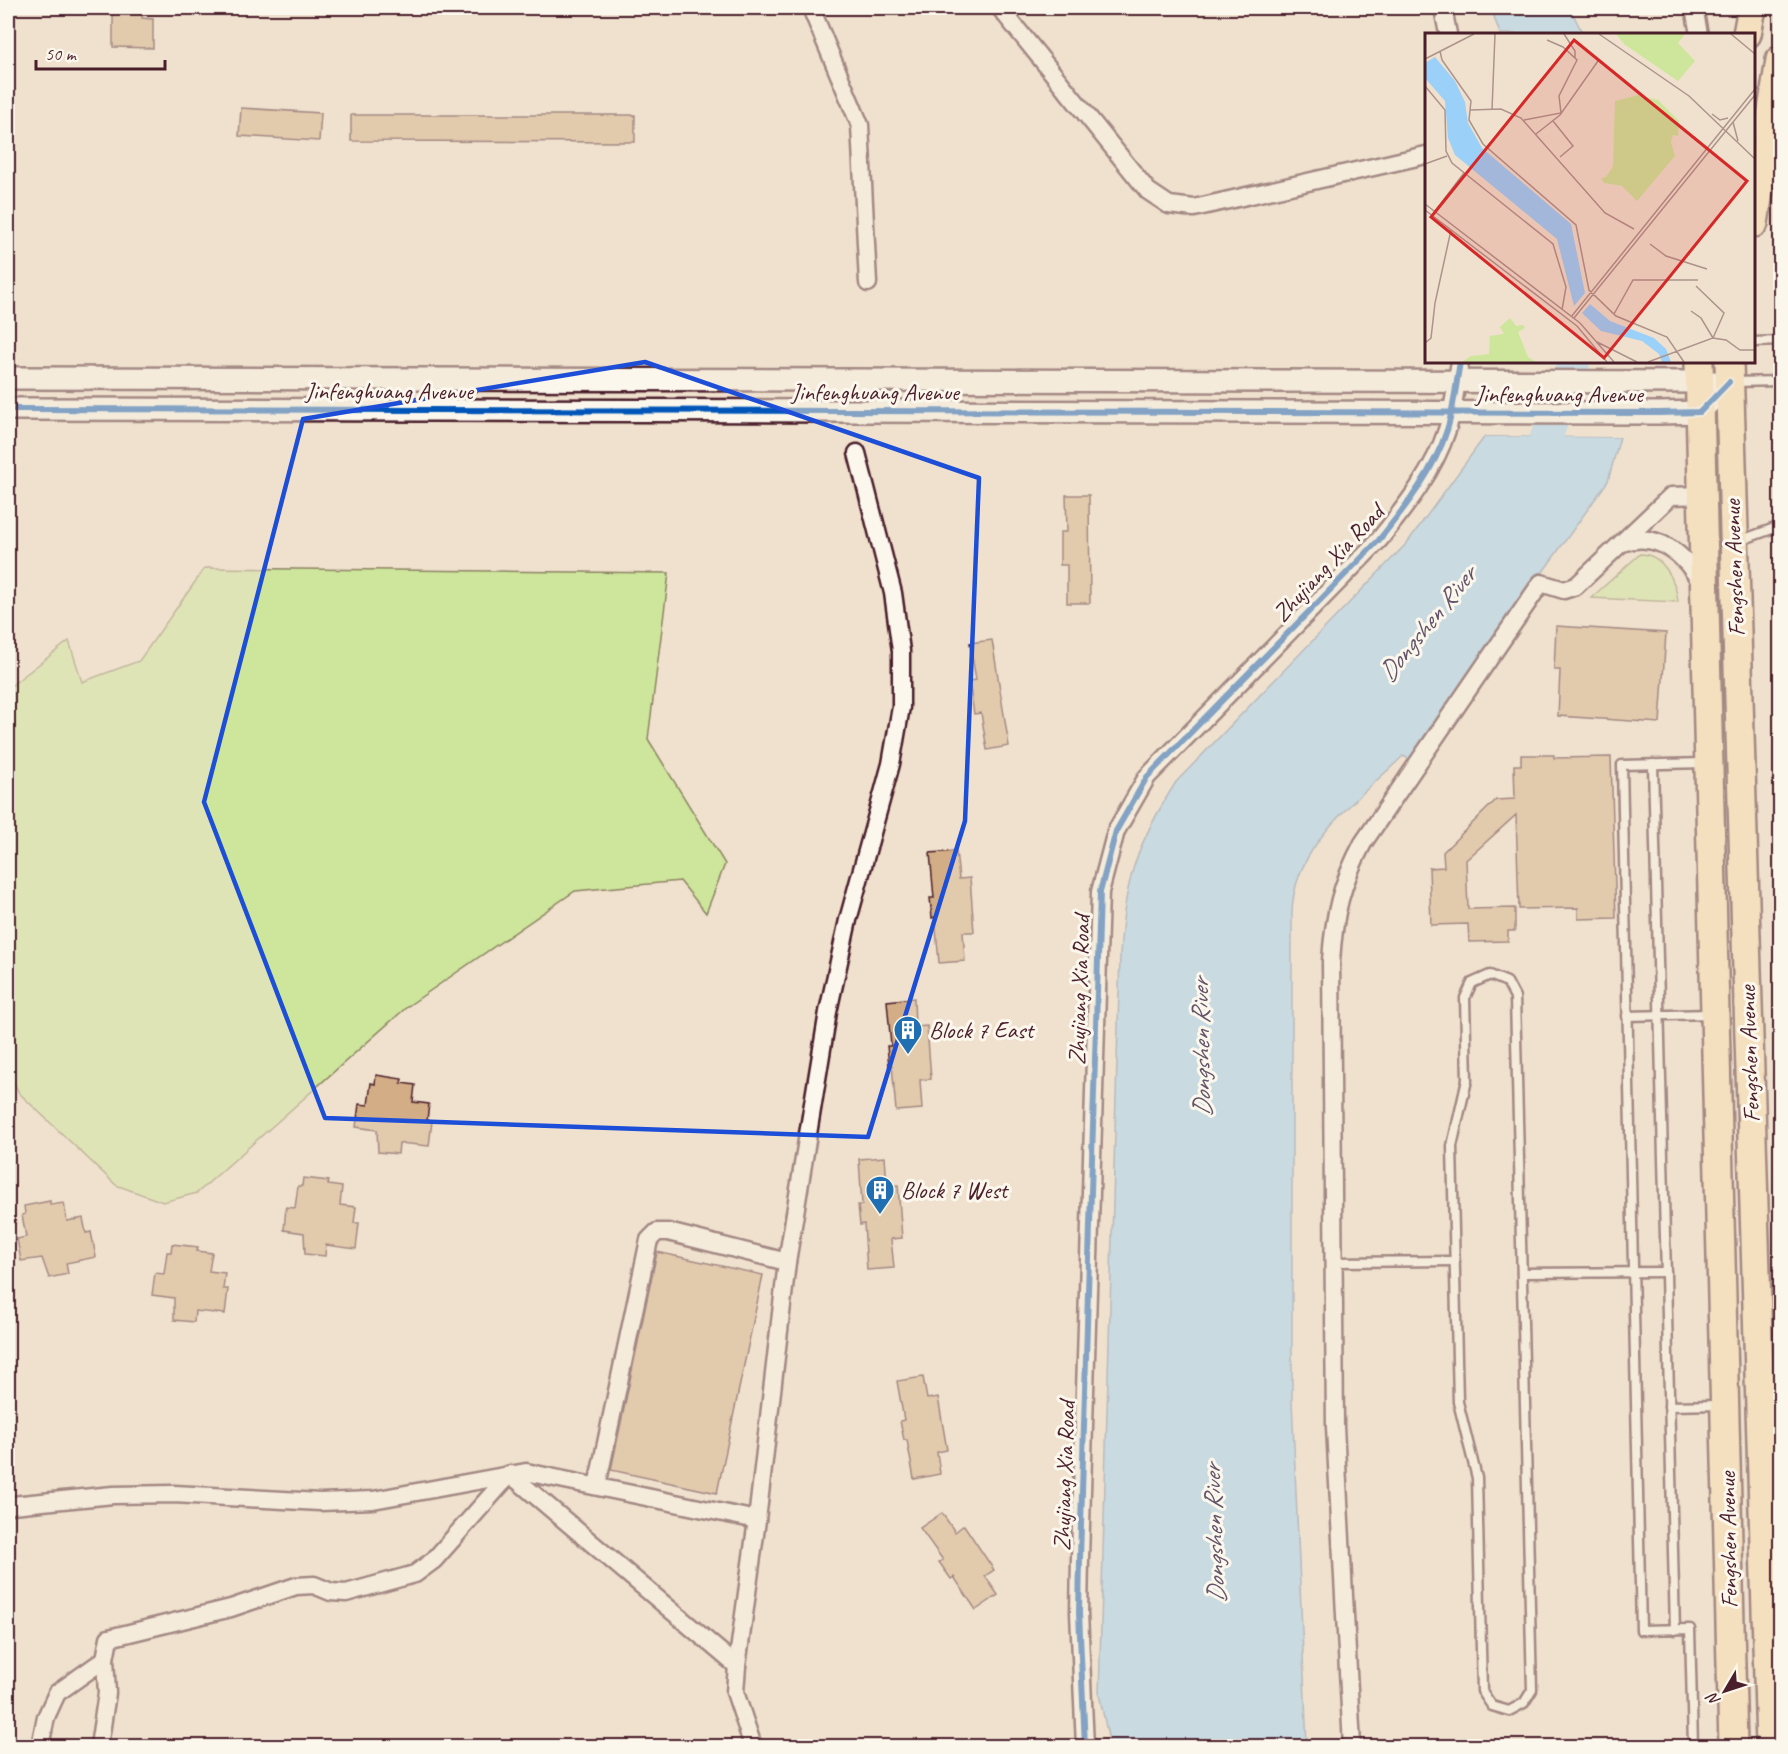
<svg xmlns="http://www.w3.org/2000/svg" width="1788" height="1754" font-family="Caveat,sans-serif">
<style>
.green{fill:#cde69b;stroke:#8c8263;stroke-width:1.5}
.water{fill:#9bd0f9;stroke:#7b89a7;stroke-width:1.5}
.pier{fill:#efe1cd}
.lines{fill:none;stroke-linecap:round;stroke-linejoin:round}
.river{stroke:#9bd0f9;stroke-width:32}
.building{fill:#d3ad85;stroke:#4a1f2b;stroke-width:1.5}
.service-casing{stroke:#4a1f2b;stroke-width:13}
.minor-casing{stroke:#4a1f2b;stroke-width:21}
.tertiary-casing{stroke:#4a1f2b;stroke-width:26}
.primary-casing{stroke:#4a1f2b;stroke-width:32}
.service{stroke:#fbf7ec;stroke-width:8}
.minor{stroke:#fbf7ec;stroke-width:16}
.tertiary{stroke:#fbf7ec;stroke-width:21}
.primary{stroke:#faddab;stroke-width:27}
.cycleway-casing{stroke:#fbf7ec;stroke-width:10}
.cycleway{stroke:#0057b8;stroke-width:6}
.marked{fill:none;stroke:#1d4ed8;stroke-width:4.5;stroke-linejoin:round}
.labels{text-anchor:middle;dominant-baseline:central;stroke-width:6;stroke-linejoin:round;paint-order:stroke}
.street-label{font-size:24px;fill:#4a1f2b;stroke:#fbf7ec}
.poi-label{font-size:24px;fill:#4a1f2b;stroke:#fbf7ec;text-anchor:start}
.water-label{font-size:26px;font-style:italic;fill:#625469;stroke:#fbf7ec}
.inset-road{fill:none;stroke:#ad938c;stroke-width:1.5}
.view{fill:#d62828;fill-opacity:0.15;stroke:#d62828;stroke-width:3}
.inset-edge{fill:none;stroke:#4a1f2b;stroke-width:3}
</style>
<rect width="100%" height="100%" fill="#efe1cd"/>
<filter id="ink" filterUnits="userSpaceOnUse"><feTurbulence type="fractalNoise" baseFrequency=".0167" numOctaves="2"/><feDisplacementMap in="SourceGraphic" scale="12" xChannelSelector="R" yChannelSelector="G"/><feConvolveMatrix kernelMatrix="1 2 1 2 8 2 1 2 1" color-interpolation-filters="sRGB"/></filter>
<g filter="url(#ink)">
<g class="green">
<path d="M1640,554C1664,554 1676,582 1678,602L1591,598Z"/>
<polygon points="205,568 669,573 648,739 725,864 706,913 680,881 575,891 408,1006 197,1193 163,1202 116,1185 19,1093 8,1069 8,688 69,641 82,682 139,661"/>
</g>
<g class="water">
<polygon points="1491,8 1570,8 1583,34 1500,34"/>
<path d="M1485,436L1620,437L1608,481L1409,759L1403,756C1358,800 1293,844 1292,913V1400L1307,1746H1110L1099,1694L1120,955C1124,881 1136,845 1176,782L1407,543Z"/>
</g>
<polygon class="pier" points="1485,433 1620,434 1623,437 1485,436"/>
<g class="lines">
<polyline class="river" points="1532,476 1574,362"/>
</g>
<g class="building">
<polygon points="113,10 142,10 142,18 153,19 153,48 113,47"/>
<polygon points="241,108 321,113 319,141 239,136"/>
<polygon points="351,115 635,115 635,142 351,141"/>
<polygon points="1066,495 1089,495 1090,603 1067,603 1067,565 1060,565 1060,532 1067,532"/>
<polygon points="1556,626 1666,633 1660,723 1558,716 1560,670 1554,670"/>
<polygon points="992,640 1009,746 987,750 981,713 974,714 969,681 976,680 970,643"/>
<polygon points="1521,755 1554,755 1554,758 1611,757 1616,918 1578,919 1578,908 1519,909 1516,815 1466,860 1468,909 1515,908 1515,931 1508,931 1508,941 1469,942 1468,924 1431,925 1429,868 1444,867 1443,852 1496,800 1515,799 1514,765 1521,765"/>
<polygon points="956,851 959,879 970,878 974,932 963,932 965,961 939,963 935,917 932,918 930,898 934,898 930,853"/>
<polygon points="914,998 915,1027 927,1026 931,1079 920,1080 922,1109 896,1111 892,1065 889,1066 887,1046 891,1046 887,1001"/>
<polygon points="376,1075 402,1079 401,1083 415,1085 413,1102 429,1104 427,1120 432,1121 429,1146 399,1143 398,1154 378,1152 377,1130 356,1127 359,1104 368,1105 371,1083 375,1084"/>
<polygon points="885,1157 887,1186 898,1185 902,1238 891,1239 894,1268 867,1270 864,1224 860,1225 858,1205 862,1205 859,1159"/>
<polygon points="303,1178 329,1181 328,1185 342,1187 340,1205 356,1207 354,1223 359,1223 356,1249 326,1245 325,1256 305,1254 304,1233 284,1230 286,1207 295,1208 298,1186 302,1186"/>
<polygon points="50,1201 50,1205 64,1203 67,1221 83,1218 86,1233 91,1232 96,1257 66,1263 68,1274 49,1278 42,1258 21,1261 17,1239 26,1237 22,1215 25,1214 24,1206"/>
<polygon points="172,1244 198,1247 197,1251 212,1253 209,1271 225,1273 223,1289 228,1289 225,1314 195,1311 194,1322 174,1320 174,1298 152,1295 155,1273 164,1274 167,1252 171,1252"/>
<polygon points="657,1252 763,1275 717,1493 611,1470"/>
<polygon points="923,1377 927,1399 938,1397 947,1450 937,1452 940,1474 914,1479 907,1440 904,1440 900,1421 904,1420 897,1381"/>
<polygon points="942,1513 955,1532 964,1525 994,1570 985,1576 998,1595 976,1610 954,1577 951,1579 939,1562 943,1560 920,1528"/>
</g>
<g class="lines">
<g class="service-casing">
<g id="service">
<polyline points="1754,342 1780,341"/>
<polyline points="1733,382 1780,381"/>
<polyline points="1739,541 1780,526"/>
<polyline points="1653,764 1675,1630"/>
<polygon points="1490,975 1507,982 1515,997 1532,1690 1524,1703 1509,1711 1492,1706 1482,1691 1477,1478 1458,1402 1452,1146 1467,1080 1465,998 1472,983"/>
<polyline points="1627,1016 1711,1014"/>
<polyline points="1334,1262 1455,1261"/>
<polyline points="1522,1273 1666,1272"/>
<polyline points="1669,1406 1721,1405"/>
<polyline points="1693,1746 1690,1629 1641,1630 1622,765 1705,763"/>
</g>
</g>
<g class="minor-casing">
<g id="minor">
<polyline points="811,8 860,125 868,283"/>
<polyline points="1000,8 1148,191 1169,205 1194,208 1426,155"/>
<polyline points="1443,8 1448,34"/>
<polyline points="1694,8 1699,34"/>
<path d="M1622,543C1657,530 1686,555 1702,585"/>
<polyline points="597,1486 649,1240 657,1232 668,1232 787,1262"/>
<polyline points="12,1505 113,1495 174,1494 320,1502 373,1500 526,1472 757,1520"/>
<polyline points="40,1746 46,1717 57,1693 105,1659"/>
<polyline points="99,1746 107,1693 105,1659 109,1638 231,1608 296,1586 314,1585 331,1592 346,1593 415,1574 434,1560 510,1474 737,1666"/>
<polyline points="753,1746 735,1692 737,1666 757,1520 787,1262 828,1012 848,920 891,764 901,707 901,651 893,593 857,453"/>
<path d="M1085,1746L1079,1613L1080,1558L1100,892L1116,831L1147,777L1379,540C1406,506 1434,471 1447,430C1454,408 1456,384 1460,362"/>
<path d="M1352,1746L1335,1427L1331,961C1334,914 1341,884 1363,843L1541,583L1564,590L1576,586L1671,496L1702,495"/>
</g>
</g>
<g class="tertiary-casing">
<g id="tertiary">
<polyline points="8,378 1714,382"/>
<polyline points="8,409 1659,413 1700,412 1729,382"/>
</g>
</g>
<g class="primary-casing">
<g id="primary">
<polyline points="1747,34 1752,8"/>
<polyline points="1754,223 1780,60"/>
<polyline points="1699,362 1733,1746"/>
<polyline points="1729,362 1770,1746"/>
</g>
</g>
<use href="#service" class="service"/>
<use href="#minor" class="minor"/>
<use href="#tertiary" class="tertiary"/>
<use href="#primary" class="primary"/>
<g class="cycleway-casing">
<g id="cycleway">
<polyline points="8,409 1659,413 1700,412 1729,382"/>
<path d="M1085,1746L1079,1613L1080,1558L1100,892L1116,831L1147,777L1379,540C1406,506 1434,471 1447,430C1454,408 1456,384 1460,362"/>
</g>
</g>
<use href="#cycleway" class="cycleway"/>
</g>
</g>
<path d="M0 0H1788V1754H0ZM645,362L979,478L965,821L868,1137L325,1118L204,802L303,419Z" fill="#efe1cd" fill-opacity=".55" fill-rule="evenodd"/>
<path class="marked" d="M645,362L979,478L965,821L868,1137L325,1118L204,802L303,419Z"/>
<defs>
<g id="building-pin" transform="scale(1.5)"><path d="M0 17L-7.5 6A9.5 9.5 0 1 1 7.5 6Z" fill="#1f6fb2" stroke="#fbf7ec"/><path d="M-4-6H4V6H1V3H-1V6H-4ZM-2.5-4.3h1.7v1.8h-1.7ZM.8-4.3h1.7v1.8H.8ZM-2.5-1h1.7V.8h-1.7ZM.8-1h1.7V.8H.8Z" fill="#fff"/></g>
</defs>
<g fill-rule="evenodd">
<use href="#building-pin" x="908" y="1030"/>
<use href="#building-pin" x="880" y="1190"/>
</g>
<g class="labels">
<g class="street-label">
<text x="389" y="391">Jinfenghuang Avenue</text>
<text x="875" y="392">Jinfenghuang Avenue</text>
<text x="1559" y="394">Jinfenghuang Avenue</text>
<text transform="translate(1328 563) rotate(-47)">Zhujiang Xia Road</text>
<text transform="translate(1734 568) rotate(-92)">Fengshen Avenue</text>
<text transform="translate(1079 990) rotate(-88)">Zhujiang Xia Road</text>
<text transform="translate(1749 1054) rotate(-92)">Fengshen Avenue</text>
<text transform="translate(1064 1476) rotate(-88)">Zhujiang Xia Road</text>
<text transform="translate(1728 1540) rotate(-91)">Fengshen Avenue</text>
</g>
<g class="poi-label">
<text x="929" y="1030">Block 7 East</text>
<text x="901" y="1190">Block 7 West</text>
</g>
<g class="water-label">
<text transform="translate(1427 624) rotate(-51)">Dongshen River</text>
<text transform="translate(1201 1048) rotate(-91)">Dongshen River</text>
<text transform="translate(1214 1534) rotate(-92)">Dongshen River</text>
</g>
</g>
<g transform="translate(1425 33)">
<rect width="330" height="330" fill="#efe1cd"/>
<path d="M191,1H260L253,10L270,28L253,48L199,11ZM213,62L233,67L254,88L253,103L248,102L246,109L250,123L212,168L197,153L179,150L176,145L181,144L188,133L190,68ZM85,285L91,293L98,292L100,295L93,299L103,324L111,329H37L46,323L64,321L65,303L79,301L75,294Z" fill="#cde69b"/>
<path d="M10,24L30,48L40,69L43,90L57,115L146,191L160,260L149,273L132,206L30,122L23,105L20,68L0,45V30ZM165,271L185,288L229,305L241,316L246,329H237L234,321L217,308L176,298L157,280Z" fill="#9bd0f9"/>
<path class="inset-road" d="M139,1L150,18V25M174,1L264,63L330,126M306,1L330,21M15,18L17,27L46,68L44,87L58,111L151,192L164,257L191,283L242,304L259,329M0,26L49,1M0,53L20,77L21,118L27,130L128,211L141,254L137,277M45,77L76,76L96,85L180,180L209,196M67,77L70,1M287,81L295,87L303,85M99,87L136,80L134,63L152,27L138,14L122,7M128,88L148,113L135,124M308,89L313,108M111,101L135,82L173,28M0,131L22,123M0,171L155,290L189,329M0,177L152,293L182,329M10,178L39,140M225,211L241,223L282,236M266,278L276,285L288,305L301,307L315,317H330M189,281L208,247H273M146,284L330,56M149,285L330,62M172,309L212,329M0,310L6,305L10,270L26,197M223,329L288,305L299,280L271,253"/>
<path class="view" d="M149,7L322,148L179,325L6,184Z"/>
<rect width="330" height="330" class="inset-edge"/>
</g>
<rect width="1788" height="1754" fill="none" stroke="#fbf7ec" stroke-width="30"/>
<rect x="15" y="15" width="1758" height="1724" fill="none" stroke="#4a1f2b" stroke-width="2" filter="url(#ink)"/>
<g transform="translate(1725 1691) rotate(231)" stroke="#fbf7ec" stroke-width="4.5" paint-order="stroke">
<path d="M0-4.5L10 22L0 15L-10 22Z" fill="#4a1f2b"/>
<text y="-9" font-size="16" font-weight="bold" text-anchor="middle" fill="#4a1f2b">N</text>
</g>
<path d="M36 60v9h129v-9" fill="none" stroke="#4a1f2b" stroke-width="3"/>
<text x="45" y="60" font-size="18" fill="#4a1f2b" stroke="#fbf7ec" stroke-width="4.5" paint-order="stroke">50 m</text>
</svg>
